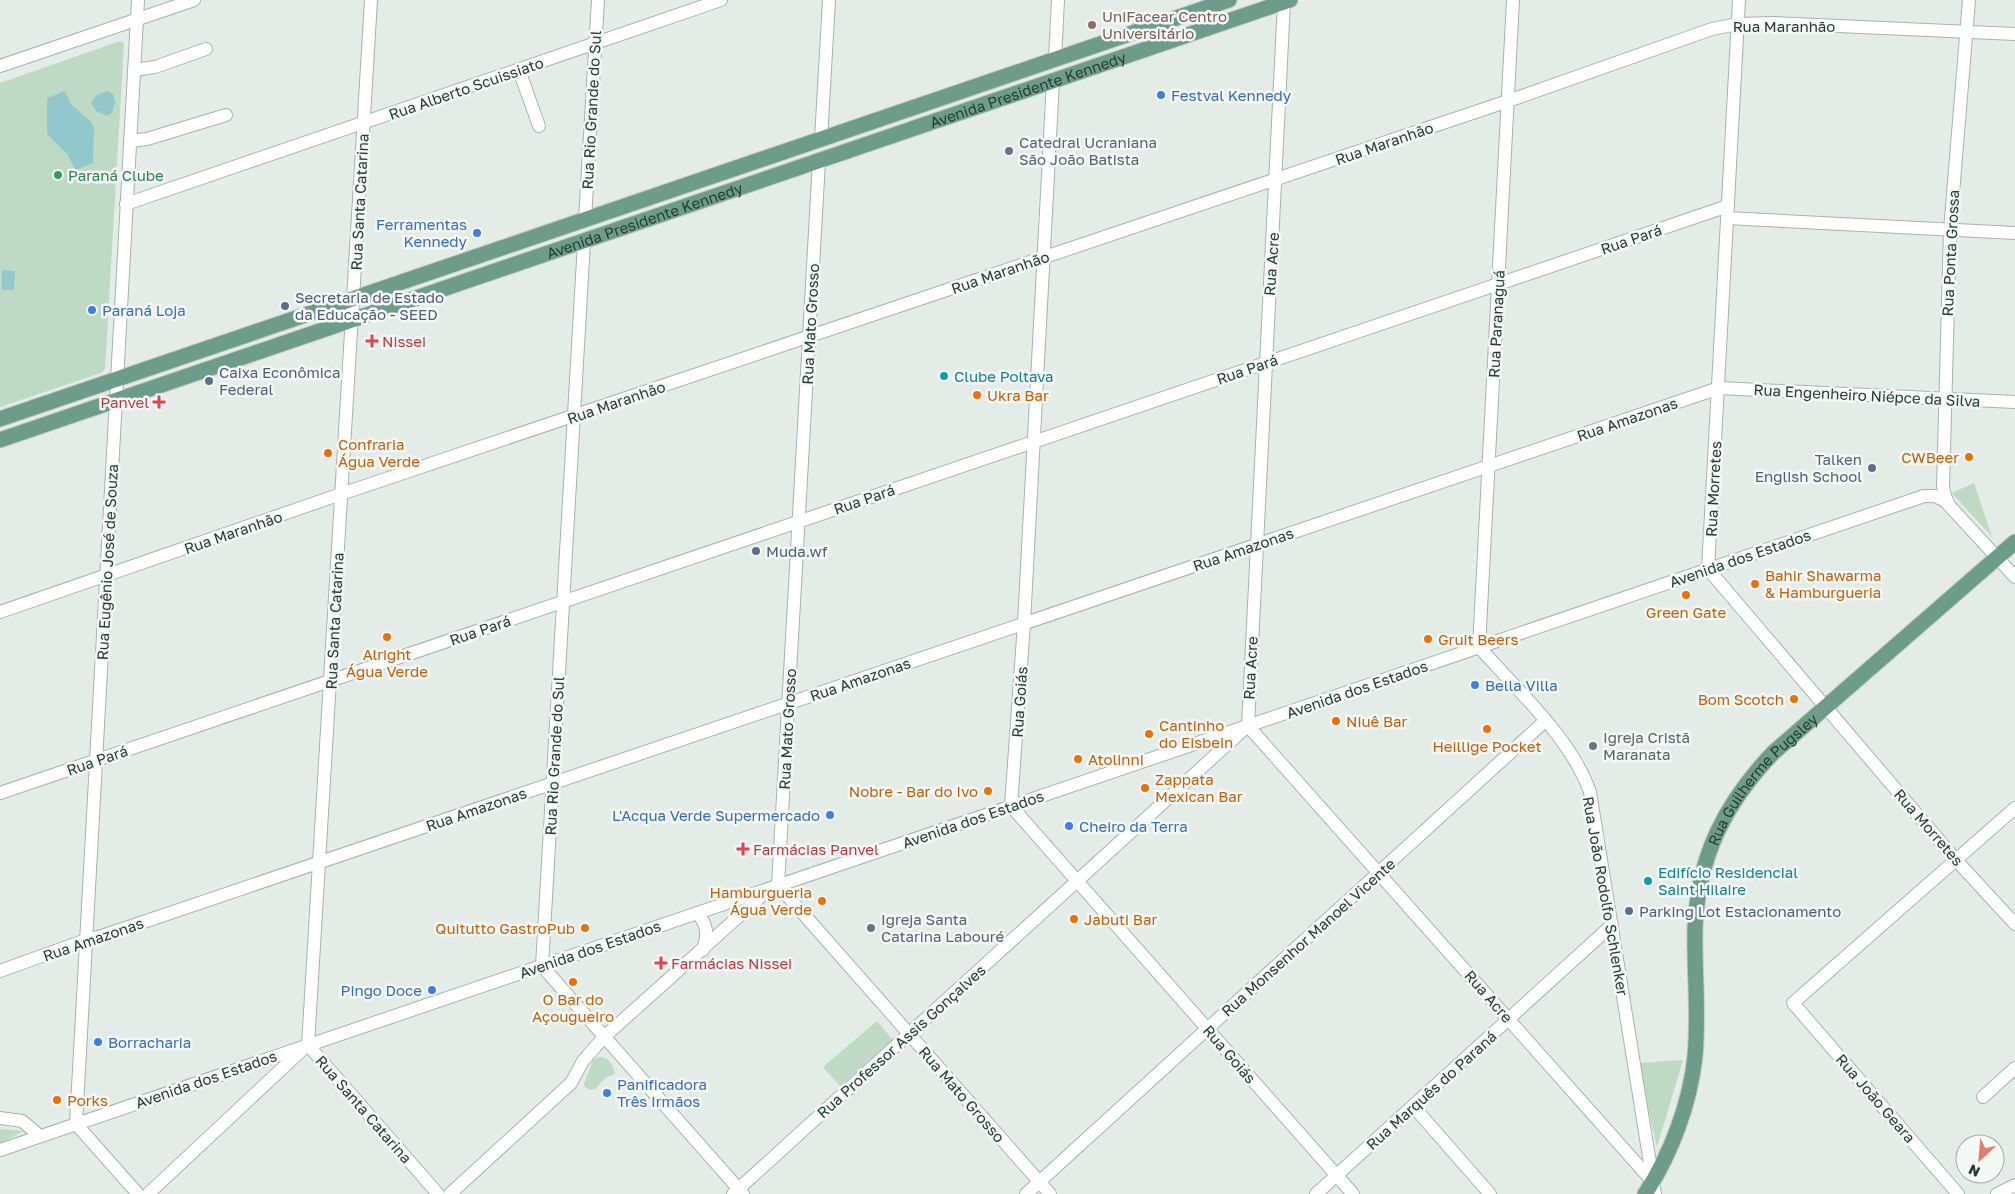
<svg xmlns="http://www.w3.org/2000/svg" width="2015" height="1194" font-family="'Golos Text',sans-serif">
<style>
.green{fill:#bfdac4}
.water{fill:#92c7cb}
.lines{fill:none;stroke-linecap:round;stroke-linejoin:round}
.minor-casing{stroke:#a7b3ad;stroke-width:14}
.major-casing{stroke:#c2c8c6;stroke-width:17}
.minor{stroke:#fff;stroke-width:12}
.major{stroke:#6d9c8b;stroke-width:15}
.education-dot{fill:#8d6e63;stroke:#f4f8f6;stroke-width:2}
.shop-dot{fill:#3f7fe0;stroke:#f4f8f6;stroke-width:2}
.worship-dot{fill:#6b7280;stroke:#f4f8f6;stroke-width:2}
.leisure-dot{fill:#2e9e5b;stroke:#f4f8f6;stroke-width:2}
.service-dot{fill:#5c6f8a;stroke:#f4f8f6;stroke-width:2}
.health-dot{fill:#e0444e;stroke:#f4f8f6;stroke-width:2}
.culture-dot{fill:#0f9aa8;stroke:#f4f8f6;stroke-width:2}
.food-dot{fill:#e8710a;stroke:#f4f8f6;stroke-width:2}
.labels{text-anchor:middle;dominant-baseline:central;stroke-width:5;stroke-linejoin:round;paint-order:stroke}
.education-label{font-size:15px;fill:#785e54;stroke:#f4f8f6;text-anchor:start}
.street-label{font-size:15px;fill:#253b33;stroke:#f4f8f6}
.shop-label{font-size:15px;fill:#366cbe;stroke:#f4f8f6;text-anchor:start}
.worship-label{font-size:15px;fill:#5b616d;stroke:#f4f8f6;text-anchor:start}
.leisure-label{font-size:15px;fill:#27864d;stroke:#f4f8f6;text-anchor:start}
.service-label{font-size:15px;fill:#4e5e75;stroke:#f4f8f6;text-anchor:start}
.health-label{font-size:15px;fill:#be3a42;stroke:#f4f8f6;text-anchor:start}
.culture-label{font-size:15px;fill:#0d838f;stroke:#f4f8f6;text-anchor:start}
.food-label{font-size:15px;fill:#c56008;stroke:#f4f8f6;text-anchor:start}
</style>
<rect width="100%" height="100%" fill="#e4ece7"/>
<g class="green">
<polygon points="120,41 124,44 105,369 101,373 0,407 0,83"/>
<polygon points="1974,483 1992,537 1952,493"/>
<polygon points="877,1021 893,1040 840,1086 823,1067"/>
<path d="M600,1057C609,1058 614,1065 615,1074L606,1077L595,1089L590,1090L584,1086V1083L593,1060Z"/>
<polygon points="1683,1060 1657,1147 1637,1063"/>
<polygon points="0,1129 24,1131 0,1143"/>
</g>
<g class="water">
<polygon points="65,91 71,104 90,121 94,128 93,163 75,170 68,155 47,134 47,98"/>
<polygon points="107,91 113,94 115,103 112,113 107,116 96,111 91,103 97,95"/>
<polygon points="2,270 15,271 14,290 2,290"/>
</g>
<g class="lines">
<g class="minor-casing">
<g id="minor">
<polyline points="138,0 76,1124 138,1194"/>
<polyline points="371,0 308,1045 438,1194"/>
<path d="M1513,0L1479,647C1517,690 1571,738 1590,792L1655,1194"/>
<polyline points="1739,0 1708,569 1956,860 2015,924"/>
<polyline points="1284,2 1248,726 1653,1182"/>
<polyline points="1055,59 1058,0"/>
<polyline points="0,66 194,0"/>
<polyline points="134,70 155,67 206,49"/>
<polyline points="519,70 539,126"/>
<polyline points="1053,81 1024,623 1011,806 1353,1194"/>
<polyline points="821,139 829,0"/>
<polyline points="130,141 147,139 226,115"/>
<polyline points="819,161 778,885 1050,1194"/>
<polyline points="126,204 721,0"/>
<polyline points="1727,218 2015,233"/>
<polyline points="585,219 598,0"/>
<path d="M584,242C571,483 556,724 542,966L743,1194"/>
<polyline points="1949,505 1945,496 1943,487 1950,230 1969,0"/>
<polyline points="0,612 341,494 1508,101 1712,29 1738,24 1775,23 2015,34"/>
<polyline points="0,793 1728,206"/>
<path d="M697,913C708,925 708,934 703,950"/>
<polyline points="0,971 86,940 105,935 1719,388 2015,402"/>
<polyline points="1983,1097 2015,1068"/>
<polyline points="1413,1106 1490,1194"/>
<polyline points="0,1118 22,1121 40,1136"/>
<polyline points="0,1150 1924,496 1935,496 1945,501 2015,577"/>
<polyline points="148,1194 303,1049"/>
<polyline points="450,1194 571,1083 583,1061 604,1037 767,891"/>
<polyline points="733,1194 1243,730"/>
<polyline points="1026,1194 1545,721"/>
<polyline points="1316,1194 1612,925"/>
<polyline points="1958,1194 1793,1003 2015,808"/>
<polyline points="1997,1194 2015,1185"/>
</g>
</g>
<g class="major-casing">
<g id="major">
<polyline points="0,419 1229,0"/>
<path id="s1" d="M0,440L1290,0"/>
<path id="s2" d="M1645,1194C1671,1154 1690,1104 1695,1056C1699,1014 1694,970 1695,928C1698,856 1725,803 1774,752L2015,542"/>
</g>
</g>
<use href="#minor" class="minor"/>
<use href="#major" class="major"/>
</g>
<circle class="education-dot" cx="1092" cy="25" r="5"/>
<g class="shop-dot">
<circle cx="1161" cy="95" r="5"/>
<circle cx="477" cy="233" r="5"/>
<circle cx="92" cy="310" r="5"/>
<circle cx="1475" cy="685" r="5"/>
<circle cx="830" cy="815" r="5"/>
<circle cx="1069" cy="826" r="5"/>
<circle cx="432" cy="990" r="5"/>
<circle cx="98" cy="1042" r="5"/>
<circle cx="607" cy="1093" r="5"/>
</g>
<g class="worship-dot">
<circle cx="1009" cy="151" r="5"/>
<circle cx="1593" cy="746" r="5"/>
<circle cx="871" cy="928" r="5"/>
</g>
<circle class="leisure-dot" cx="58" cy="175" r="5"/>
<g class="service-dot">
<circle cx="285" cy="306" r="5"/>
<circle cx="209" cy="381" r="5"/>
<circle cx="1872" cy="468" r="5"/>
<circle cx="756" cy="551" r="5"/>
<circle cx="1629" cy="911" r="5"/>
</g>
<g class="health-dot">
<path d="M369.5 333.5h5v5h5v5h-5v5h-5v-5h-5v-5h5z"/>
<path d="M156.5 394.5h5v5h5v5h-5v5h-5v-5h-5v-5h5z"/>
<path d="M740.5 841.5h5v5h5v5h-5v5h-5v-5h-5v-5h5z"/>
<path d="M658.5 955.5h5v5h5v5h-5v5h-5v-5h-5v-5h5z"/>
</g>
<g class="culture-dot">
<circle cx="944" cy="376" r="5"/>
<circle cx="1648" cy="881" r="5"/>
</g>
<g class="food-dot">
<circle cx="977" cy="395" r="5"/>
<circle cx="328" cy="453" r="5"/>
<circle cx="1969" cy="457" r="5"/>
<circle cx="1755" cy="584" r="5"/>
<circle cx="1686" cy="595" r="5"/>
<circle cx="387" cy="637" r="5"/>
<circle cx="1428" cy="639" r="5"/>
<circle cx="1794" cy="699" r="5"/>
<circle cx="1336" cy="721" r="5"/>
<circle cx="1487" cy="729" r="5"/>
<circle cx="1149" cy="734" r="5"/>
<circle cx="1078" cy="759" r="5"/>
<circle cx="1145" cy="788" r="5"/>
<circle cx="988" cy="791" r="5"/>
<circle cx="822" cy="901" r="5"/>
<circle cx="1074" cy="919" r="5"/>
<circle cx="585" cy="928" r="5"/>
<circle cx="573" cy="982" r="5"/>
<circle cx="57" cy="1100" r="5"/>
</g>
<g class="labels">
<g class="education-label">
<text x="1102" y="16">UniFacear Centro<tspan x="1102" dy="17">Universitário</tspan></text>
</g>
<g class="street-label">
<text x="1784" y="26">Rua Maranhão</text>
<text transform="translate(466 88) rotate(-19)">Rua Alberto Scuissiato</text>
<text stroke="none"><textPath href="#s1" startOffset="1086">Avenida Presidente Kennedy</textPath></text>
<text transform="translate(591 110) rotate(-87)">Rua Rio Grande do Sul</text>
<text transform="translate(1384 143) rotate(-19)">Rua Maranhão</text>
<text transform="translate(359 202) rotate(-87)">Rua Santa Catarina</text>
<text stroke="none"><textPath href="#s1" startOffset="681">Avenida Presidente Kennedy</textPath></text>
<text transform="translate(1631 239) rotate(-19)">Rua Pará</text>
<text transform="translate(1950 253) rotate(-87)">Rua Ponta Grossa</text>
<text transform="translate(1271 264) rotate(-86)">Rua Acre</text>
<text transform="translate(1000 272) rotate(-19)">Rua Maranhão</text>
<text transform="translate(810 324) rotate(-87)">Rua Mato Grosso</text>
<text transform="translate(1496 324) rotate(-87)">Rua Paranaguá</text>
<text transform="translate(1247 369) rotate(-19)">Rua Pará</text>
<text transform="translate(1867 395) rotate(3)">Rua Engenheiro Niépce da Silva</text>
<text transform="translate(616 402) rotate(-19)">Rua Maranhão</text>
<text transform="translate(1627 419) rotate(-19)">Rua Amazonas</text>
<text transform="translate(1713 489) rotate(-87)">Rua Morretes</text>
<text transform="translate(864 499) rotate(-19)">Rua Pará</text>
<text transform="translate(233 532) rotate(-19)">Rua Maranhão</text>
<text transform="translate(1243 549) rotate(-19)">Rua Amazonas</text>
<text transform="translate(1740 558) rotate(-19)">Avenida dos Estados</text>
<text transform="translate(107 562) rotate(-87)">Rua Eugênio José de Souza</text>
<text transform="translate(334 621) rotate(-87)">Rua Santa Catarina</text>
<text transform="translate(480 630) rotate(-19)">Rua Pará</text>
<text transform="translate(1250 668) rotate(-87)">Rua Acre</text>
<text transform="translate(860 679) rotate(-19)">Rua Amazonas</text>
<text transform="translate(1357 689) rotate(-19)">Avenida dos Estados</text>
<text transform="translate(1019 702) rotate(-86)">Rua Goiás</text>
<text transform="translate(787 729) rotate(-87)">Rua Mato Grosso</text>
<text transform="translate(554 756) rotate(-87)">Rua Rio Grande do Sul</text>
<text transform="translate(97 760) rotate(-19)">Rua Pará</text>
<text stroke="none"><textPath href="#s2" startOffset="445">Rua Guilherme Pugsley</textPath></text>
<text transform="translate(476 809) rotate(-19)">Rua Amazonas</text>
<text transform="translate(973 819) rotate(-19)">Avenida dos Estados</text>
<text transform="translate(1929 827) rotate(49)">Rua Morretes</text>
<text transform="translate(1606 896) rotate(80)">Rua João Rodolfo Schlenker</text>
<text transform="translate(1308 937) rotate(-42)">Rua Monsenhor Manoel Vicente</text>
<text transform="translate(93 939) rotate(-19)">Rua Amazonas</text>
<text transform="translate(590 949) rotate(-19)">Avenida dos Estados</text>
<text transform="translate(1489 996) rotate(49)">Rua Acre</text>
<text transform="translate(901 1041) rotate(-42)">Rua Professor Assis Gonçalves</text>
<text transform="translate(1230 1054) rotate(49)">Rua Goiás</text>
<text transform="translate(206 1079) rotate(-19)">Avenida dos Estados</text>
<text transform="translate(1431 1090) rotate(-42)">Rua Marquês do Paraná</text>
<text transform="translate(962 1094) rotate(49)">Rua Mato Grosso</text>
<text transform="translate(1876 1098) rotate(49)">Rua João Geara</text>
<text transform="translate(364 1109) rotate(49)">Rua Santa Catarina</text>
</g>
<g class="shop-label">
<text x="1171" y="95">Festval Kennedy</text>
<text x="467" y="224" text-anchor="end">Ferramentas<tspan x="467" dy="17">Kennedy</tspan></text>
<text x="102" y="310">Paraná Loja</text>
<text x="1485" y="685">Bella Villa</text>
<text x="820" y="815" text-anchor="end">L'Acqua Verde Supermercado</text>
<text x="1079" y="826">Cheiro da Terra</text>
<text x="422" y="990" text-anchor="end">Pingo Doce</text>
<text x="108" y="1042">Borracharia</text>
<text x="617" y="1084">Panificadora<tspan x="617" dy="17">Três Irmãos</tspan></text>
</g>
<g class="worship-label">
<text x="1019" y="142">Catedral Ucraniana<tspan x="1019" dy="17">São João Batista</tspan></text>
<text x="1603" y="737">Igreja Cristã<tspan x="1603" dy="17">Maranata</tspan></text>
<text x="881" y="919">Igreja Santa<tspan x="881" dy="17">Catarina Labouré</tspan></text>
</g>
<g class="leisure-label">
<text x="68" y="175">Paraná Clube</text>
</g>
<g class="service-label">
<text x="295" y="297">Secretaria de Estado<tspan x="295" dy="17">da Educação - SEED</tspan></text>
<text x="219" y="372">Caixa Econômica<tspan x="219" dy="17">Federal</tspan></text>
<text x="1862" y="459" text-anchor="end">Talken<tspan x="1862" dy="17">English School</tspan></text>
<text x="766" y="551">Muda.wf</text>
<text x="1639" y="911">Parking Lot Estacionamento</text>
</g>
<g class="health-label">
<text x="382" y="341">Nissei</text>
<text x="149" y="402" text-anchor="end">Panvel</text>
<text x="753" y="849">Farmácias Panvel</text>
<text x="671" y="963">Farmácias Nissei</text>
</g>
<g class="culture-label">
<text x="954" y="376">Clube Poltava</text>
<text x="1658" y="872">Edifício Residencial<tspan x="1658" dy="17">Saint Hilaire</tspan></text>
</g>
<g class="food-label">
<text x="987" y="395">Ukra Bar</text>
<text x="338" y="444">Confraria<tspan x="338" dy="17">Água Verde</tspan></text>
<text x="1959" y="457" text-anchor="end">CWBeer</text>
<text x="1765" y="575">Bahir Shawarma<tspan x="1765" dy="17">&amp; Hamburgueria</tspan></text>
<text x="1686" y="612" text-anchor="middle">Green Gate</text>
<text x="1438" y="639">Gruit Beers</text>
<text x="387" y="654" text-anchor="middle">Alright<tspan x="387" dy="17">Água Verde</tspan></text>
<text x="1784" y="699" text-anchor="end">Bom Scotch</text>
<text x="1346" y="721">Niuê Bar</text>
<text x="1159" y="725">Cantinho<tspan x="1159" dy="17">do Eisbein</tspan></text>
<text x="1487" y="746" text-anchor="middle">Heillige Pocket</text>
<text x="1088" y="759">Atolinni</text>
<text x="1155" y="779">Zappata<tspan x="1155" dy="17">Mexican Bar</tspan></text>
<text x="978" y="791" text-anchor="end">Nobre - Bar do Ivo</text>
<text x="812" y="892" text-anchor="end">Hamburgueria<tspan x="812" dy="17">Água Verde</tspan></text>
<text x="1084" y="919">Jabuti Bar</text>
<text x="575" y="928" text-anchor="end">Quitutto GastroPub</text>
<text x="573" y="999" text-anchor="middle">O Bar do<tspan x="573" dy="17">Açougueiro</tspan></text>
<text x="67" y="1100">Porks</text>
</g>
</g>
<g transform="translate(1980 1159) rotate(206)"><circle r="24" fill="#f4f8f6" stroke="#a1aca8"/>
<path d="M0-4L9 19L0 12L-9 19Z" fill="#e37c6a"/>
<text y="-8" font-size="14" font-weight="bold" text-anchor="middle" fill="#253b33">N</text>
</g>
</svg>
